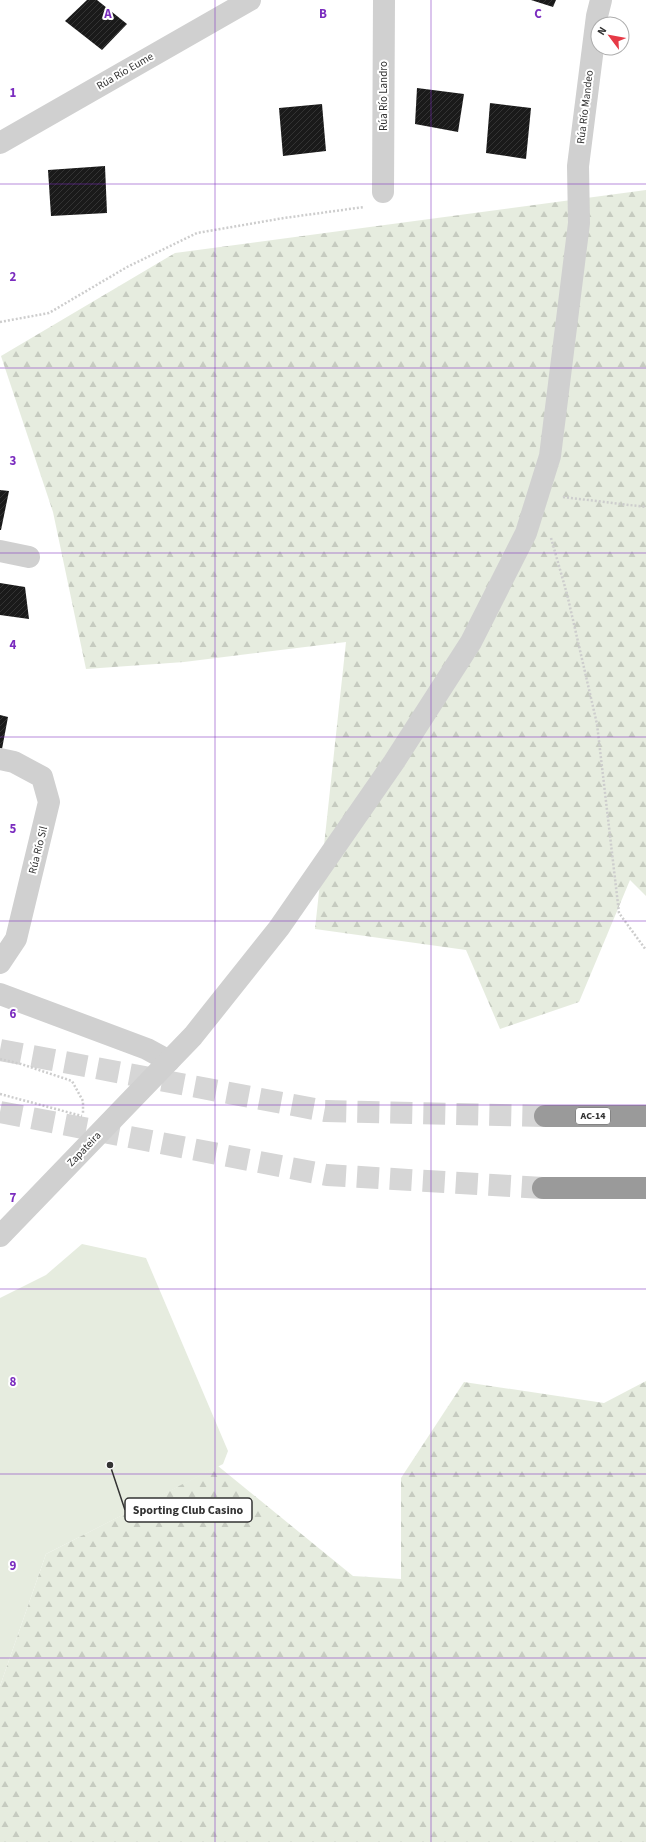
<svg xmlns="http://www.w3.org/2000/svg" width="646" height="1842" font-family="'Source Sans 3',sans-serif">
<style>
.green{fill:#e6ecdf}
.forest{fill:url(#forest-firs)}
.building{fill:url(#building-hatch)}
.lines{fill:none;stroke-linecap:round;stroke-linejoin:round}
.highway-tunnel{stroke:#d6d6d6;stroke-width:22;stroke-dasharray:22 11;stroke-linecap:butt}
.path{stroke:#cdcdcd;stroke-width:2.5;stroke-dasharray:2 2;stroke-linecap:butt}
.street{stroke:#d0d0d0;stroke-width:22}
.highway{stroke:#9a9a9a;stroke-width:22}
.grid{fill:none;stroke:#7b2cbf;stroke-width:1;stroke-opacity:0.55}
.labels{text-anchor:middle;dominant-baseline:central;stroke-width:4;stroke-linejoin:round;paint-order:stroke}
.shield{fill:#fff;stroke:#707070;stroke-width:1}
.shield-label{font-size:10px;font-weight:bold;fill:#333}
.street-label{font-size:11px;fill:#333;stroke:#fff}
.grid-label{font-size:13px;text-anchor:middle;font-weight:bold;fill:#7b2cbf;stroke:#fff;stroke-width:4;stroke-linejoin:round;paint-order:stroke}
.leader{fill:none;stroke:#333;stroke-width:1.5}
.callout-dot{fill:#333;stroke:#fff;stroke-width:1.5}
.callout{fill:#fff;stroke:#333;stroke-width:1.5}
.callout-label{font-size:12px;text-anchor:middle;font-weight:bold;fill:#333}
</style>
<defs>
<pattern id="forest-firs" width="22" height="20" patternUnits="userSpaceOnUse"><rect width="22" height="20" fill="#e6ecdf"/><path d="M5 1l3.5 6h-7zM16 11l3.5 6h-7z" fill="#c6cbc0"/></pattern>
<pattern id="building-hatch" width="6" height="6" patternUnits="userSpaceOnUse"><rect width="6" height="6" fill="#1a1a1a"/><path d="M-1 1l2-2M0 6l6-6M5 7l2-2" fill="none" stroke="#333"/></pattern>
</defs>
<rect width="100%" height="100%" fill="#fff"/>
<polygon class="green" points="82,1244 146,1258 228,1451 223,1464 46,1554 0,1686 0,1298 46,1275"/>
<g class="forest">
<polygon points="646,190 646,896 630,880 579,1002 500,1029 466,950 315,929 346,642 184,662 86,669 53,512 1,356 175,253"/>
<polygon points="646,1381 646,1842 0,1842 0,1686 46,1554 218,1466 353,1576 401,1579 401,1478 464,1382 604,1403"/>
</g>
<g class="building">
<polygon points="87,0 97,0 127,24 102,50 65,21"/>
<polygon points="531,0 556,0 553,7"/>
<polygon points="417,88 464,94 458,132 415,124"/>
<polygon points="490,103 531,108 526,159 486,153"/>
<polygon points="322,104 326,151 283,156 279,108"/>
<polygon points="105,166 107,213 51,216 48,170"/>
<polygon points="0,490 9,491 1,530 0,530"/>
<polygon points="0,583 25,587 29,619 0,615"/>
<polygon points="0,715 8,717 2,749 0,748"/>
</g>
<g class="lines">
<g class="highway-tunnel">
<polyline points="0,1050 325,1111 545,1116"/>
<polyline points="0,1112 327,1175 543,1188"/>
</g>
<g class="path">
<polyline points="0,322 49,313 127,267 197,233 284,218 364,207"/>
<polyline points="563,497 646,507"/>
<polyline points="551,538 567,594 597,724 619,913 646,950"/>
<polyline points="0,1059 21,1064 72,1081 83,1101 83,1114"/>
<polyline points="0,1094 82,1116"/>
</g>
<g class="street">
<polyline points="0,143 250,0"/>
<polyline points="383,192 384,0"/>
<polyline points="0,551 29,557"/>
<polyline points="0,759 14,762 42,777 49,802 16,939 0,963"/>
<polyline points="0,994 147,1049 169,1061"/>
<polyline points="0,1236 193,1036 279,928 394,762 471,642 526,533 550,456 579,223 578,166 597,16 601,0"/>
</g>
<g class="highway">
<polyline points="545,1116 646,1116"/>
<polyline points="543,1188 646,1188"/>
</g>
</g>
<path class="grid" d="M215,0V1842M431,0V1842M0,184H646M0,368H646M0,553H646M0,737H646M0,921H646M0,1105H646M0,1289H646M0,1474H646M0,1658H646"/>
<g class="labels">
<rect class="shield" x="576" y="1108" width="34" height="16" rx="3"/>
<g class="shield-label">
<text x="593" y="1116">AC-14</text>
</g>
<g class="street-label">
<text transform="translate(125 71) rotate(-30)">Rúa Río Eume</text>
<text transform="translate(383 96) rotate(-90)">Rúa Río Landro</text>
<text transform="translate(585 107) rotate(-83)">Rúa Río Mandeo</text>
<text transform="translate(38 850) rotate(-76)">Rúa Río Sil</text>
<text transform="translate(84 1149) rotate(-46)">Zapateira</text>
</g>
</g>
<g class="grid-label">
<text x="108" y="18">A</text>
<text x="323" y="18">B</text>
<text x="538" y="18">C</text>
<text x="13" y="97">1</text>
<text x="13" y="281">2</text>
<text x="13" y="465">3</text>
<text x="13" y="649">4</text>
<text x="13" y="833">5</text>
<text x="13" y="1018">6</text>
<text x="13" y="1202">7</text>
<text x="13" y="1386">8</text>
<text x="13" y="1570">9</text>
</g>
<path class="leader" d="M110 1465L125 1510"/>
<circle class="callout-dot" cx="110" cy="1465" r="4"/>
<rect class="callout" x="125" y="1498" width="127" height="24" rx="4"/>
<g class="callout-label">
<text x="188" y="1514">Sporting Club Casino</text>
</g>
<g transform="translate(610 36) rotate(302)"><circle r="19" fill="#ffffff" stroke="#adadad"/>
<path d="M0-3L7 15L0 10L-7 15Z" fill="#e63946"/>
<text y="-6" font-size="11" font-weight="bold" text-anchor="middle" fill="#333333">N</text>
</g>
</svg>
